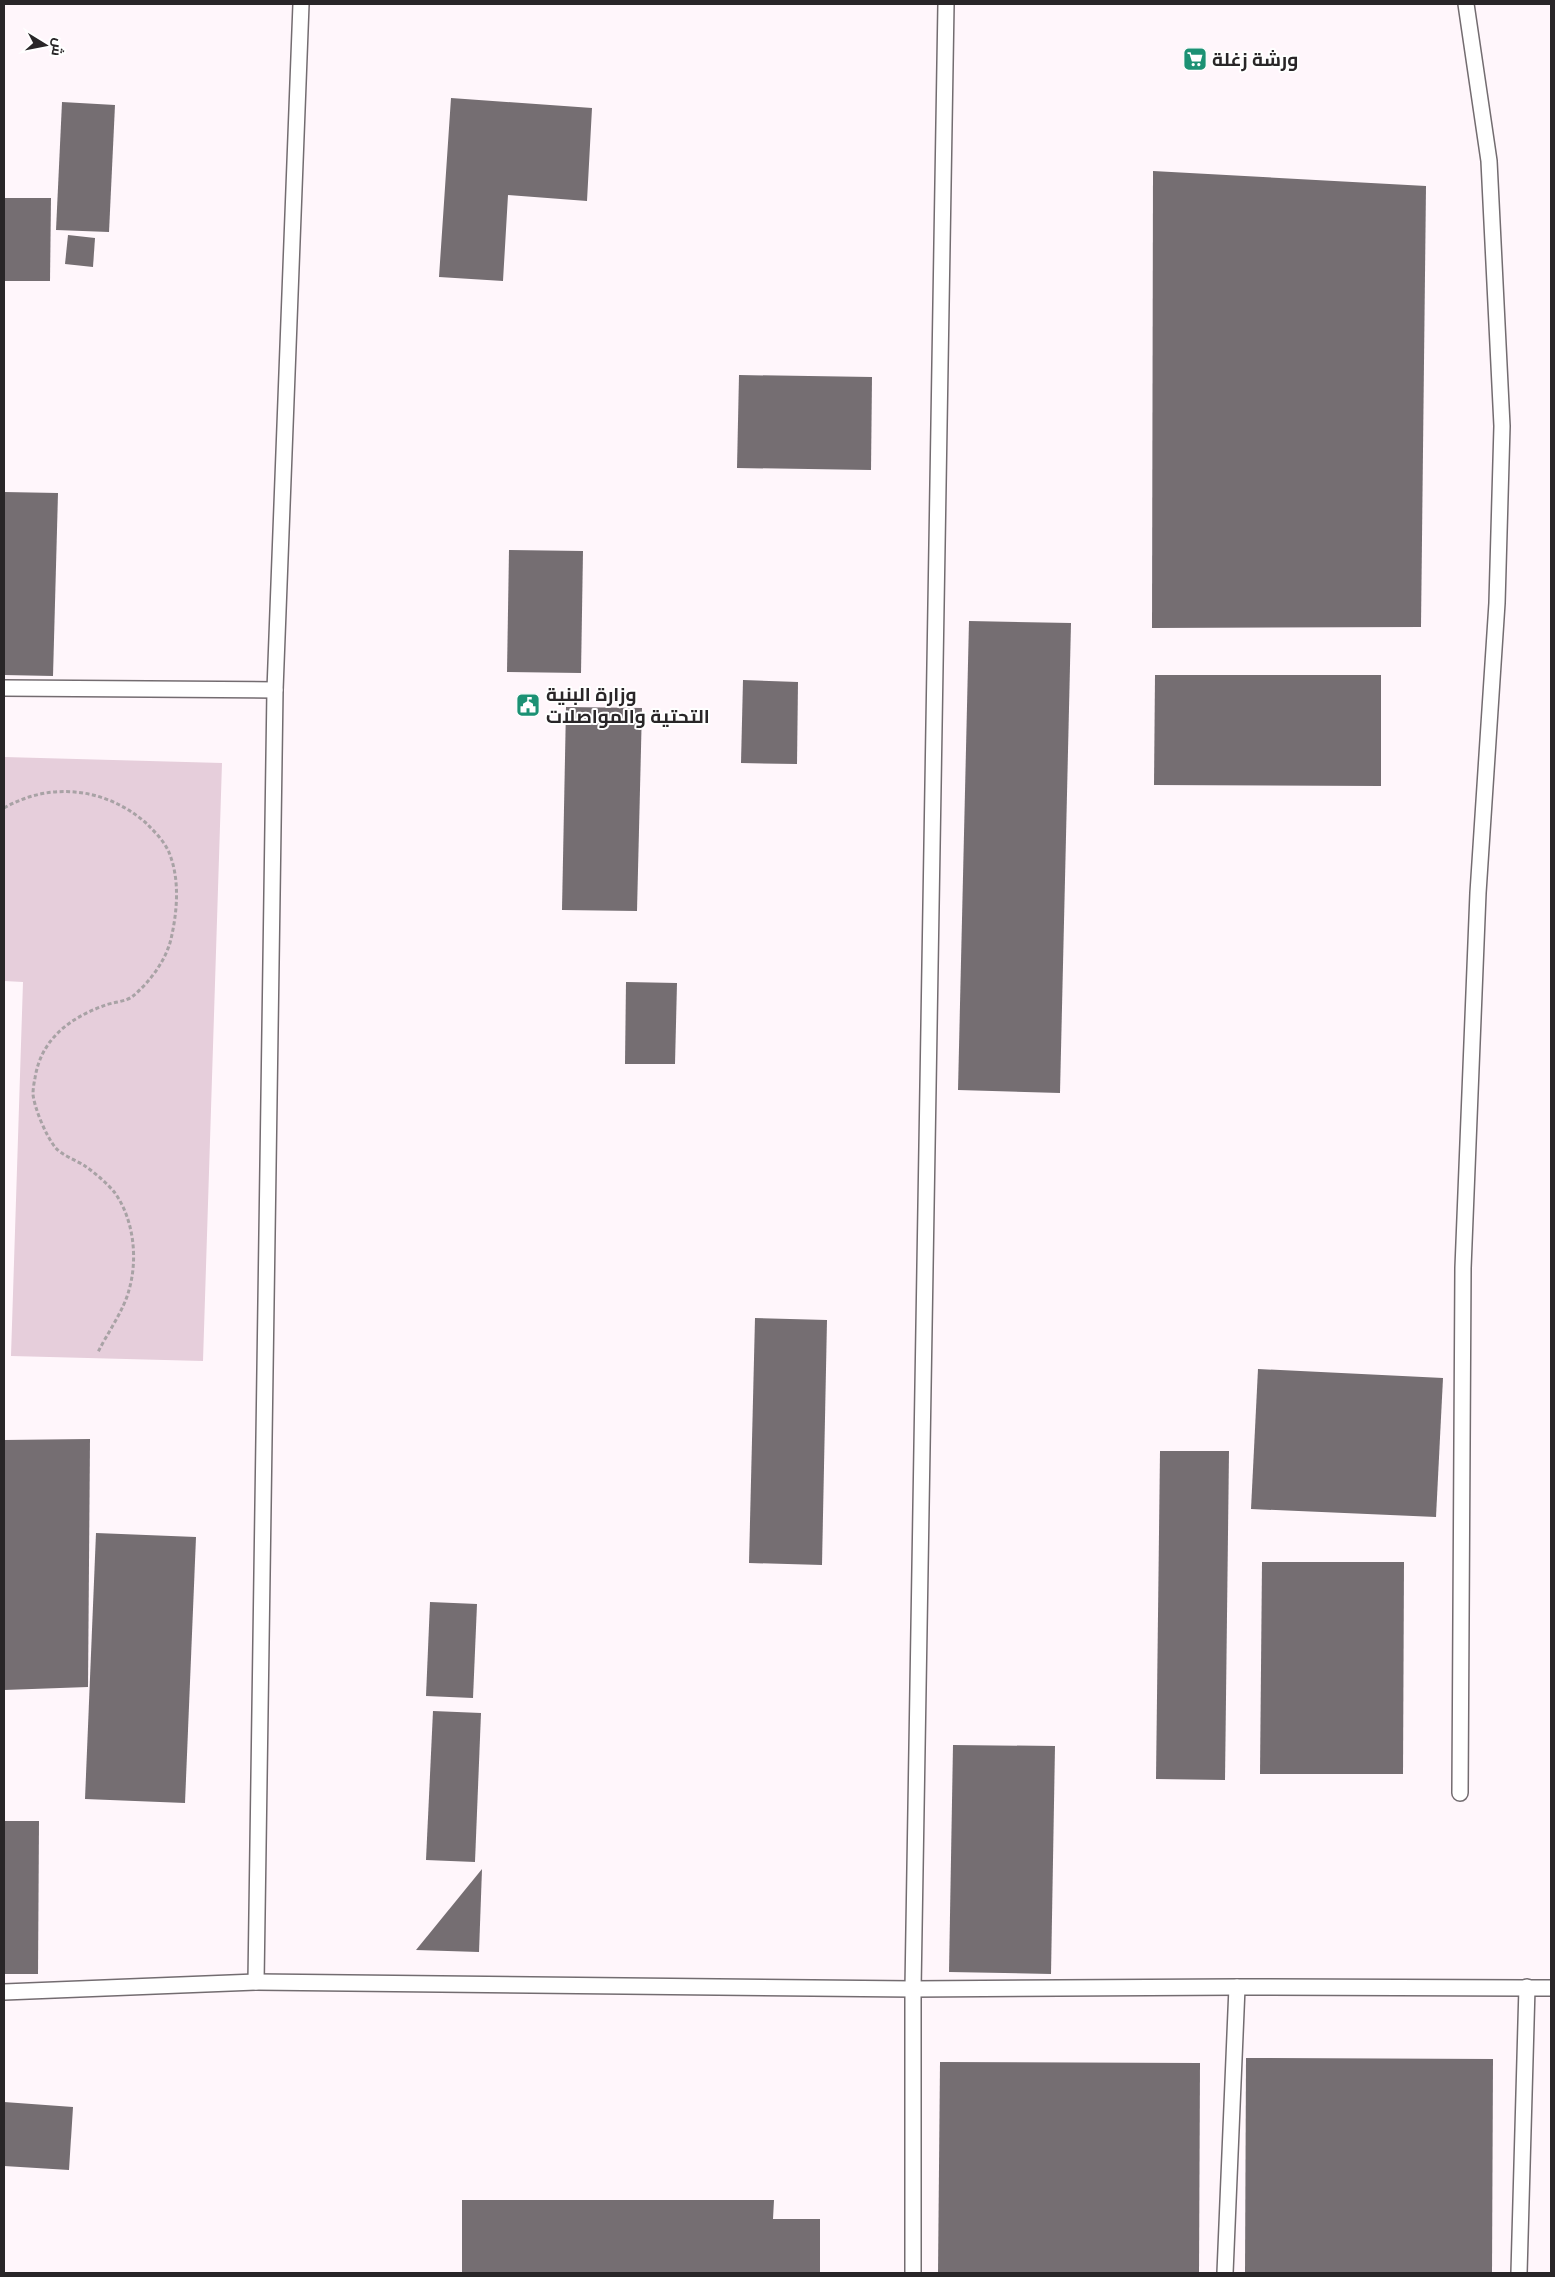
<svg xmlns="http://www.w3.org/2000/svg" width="1555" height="2277" font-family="Figtree,Cairo,sans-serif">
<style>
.green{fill:#e6cedb}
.building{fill:#756e72}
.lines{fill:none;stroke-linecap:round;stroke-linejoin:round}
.lane-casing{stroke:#736c70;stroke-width:18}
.path{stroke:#a8a2a5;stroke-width:3;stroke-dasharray:4 2.5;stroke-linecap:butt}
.lane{stroke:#fff;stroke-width:15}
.labels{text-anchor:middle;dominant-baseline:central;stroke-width:4;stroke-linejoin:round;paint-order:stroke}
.poi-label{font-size:19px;font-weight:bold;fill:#292628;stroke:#fff;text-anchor:start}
</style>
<rect width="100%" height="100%" fill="#fff6fb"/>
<polygon class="green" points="4,757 222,763 203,1361 11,1356 23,982 4,981"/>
<g class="building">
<polygon points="451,98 592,108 587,201 508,195 503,281 439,277"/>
<polygon points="62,102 115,105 109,232 56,230"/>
<polygon points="1153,171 1426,186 1421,627 1152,628"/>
<polygon points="4,198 51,198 50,281 4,281"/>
<polygon points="68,235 95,238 93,267 65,264"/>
<polygon points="739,375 872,377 871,470 737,468"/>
<polygon points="4,492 58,493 53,676 4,675"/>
<polygon points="509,550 583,551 581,673 507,672"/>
<polygon points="969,621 1071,623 1060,1093 958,1090"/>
<polygon points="1155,675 1381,675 1381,786 1154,785"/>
<polygon points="743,680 798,682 797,764 741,763"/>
<polygon points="566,707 642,708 637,911 562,910"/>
<polygon points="626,982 677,983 675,1064 625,1064"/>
<polygon points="755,1318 827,1320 822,1565 749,1563"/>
<polygon points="1258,1369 1443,1378 1436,1517 1251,1509"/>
<polygon points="90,1439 88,1687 4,1690 4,1440"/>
<polygon points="1160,1451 1229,1451 1225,1780 1156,1779"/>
<polygon points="96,1533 196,1537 185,1803 85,1799"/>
<polygon points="1262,1562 1404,1562 1403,1774 1260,1774"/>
<polygon points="430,1602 477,1604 473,1698 426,1696"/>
<polygon points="433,1711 481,1713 475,1862 426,1860"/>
<polygon points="953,1745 1055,1746 1051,1974 949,1972"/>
<polygon points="4,1821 39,1821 38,1974 4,1974"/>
<polygon points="482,1869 479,1952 416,1950"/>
<polygon points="1246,2058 1493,2059 1492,2273 1245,2273"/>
<polygon points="940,2062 1200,2063 1199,2273 938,2273"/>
<polygon points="4,2102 73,2107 69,2170 4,2166"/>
<polygon points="462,2200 774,2200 773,2219 820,2219 820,2273 462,2273"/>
</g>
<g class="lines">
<g class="lane-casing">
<g id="lane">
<polyline points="4,688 275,690"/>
<polyline points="1460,1793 1463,1268 1478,893 1497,603 1502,426 1489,161 1466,4"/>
<polyline points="256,1982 275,690 301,4"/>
<polyline points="4,1992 256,1982 913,1989 1237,1987 1551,1988"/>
<polyline points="913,2273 913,1989 946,4"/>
<polyline points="1225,2273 1237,1987"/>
<polyline points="1519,2273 1527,1987"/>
</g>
</g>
<path class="path" d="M4,808C51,781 106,788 146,823C155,832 166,843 170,855C180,881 177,913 171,939C166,960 150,982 133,996C126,1002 112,1002 103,1006C68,1019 41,1040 35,1078C34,1083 33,1089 33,1094C34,1107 46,1136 55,1147C61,1155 76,1160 85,1166C95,1173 108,1184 115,1193C134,1220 138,1259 129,1290C124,1310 107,1334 98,1352"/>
<use href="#lane" class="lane"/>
</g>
<defs>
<g id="supermarket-square" transform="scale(1.25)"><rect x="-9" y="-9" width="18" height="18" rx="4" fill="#1c9174" stroke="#fff"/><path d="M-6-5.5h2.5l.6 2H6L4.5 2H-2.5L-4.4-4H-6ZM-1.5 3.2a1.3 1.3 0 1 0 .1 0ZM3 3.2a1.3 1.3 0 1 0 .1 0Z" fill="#fff"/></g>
<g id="civic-square" transform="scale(1.25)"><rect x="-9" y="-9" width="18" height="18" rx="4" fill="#1c9174" stroke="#fff"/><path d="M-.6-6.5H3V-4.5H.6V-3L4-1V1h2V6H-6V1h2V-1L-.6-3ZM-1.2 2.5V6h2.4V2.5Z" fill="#fff"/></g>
</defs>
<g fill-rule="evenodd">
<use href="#supermarket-square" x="1195" y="59"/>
<use href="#civic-square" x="528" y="705"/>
</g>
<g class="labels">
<g class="poi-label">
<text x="1212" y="59">ورشة زغلة</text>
<text x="546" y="694">وزارة البنية<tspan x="546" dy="22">التحتية والمواصلات</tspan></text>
</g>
</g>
<rect width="1555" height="2277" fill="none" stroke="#292628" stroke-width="10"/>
<g transform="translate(45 45) rotate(100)" stroke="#ffffff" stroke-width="4" paint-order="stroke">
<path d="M0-4L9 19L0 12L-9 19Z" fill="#292628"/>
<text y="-8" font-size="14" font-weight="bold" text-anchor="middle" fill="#292628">ش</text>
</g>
</svg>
